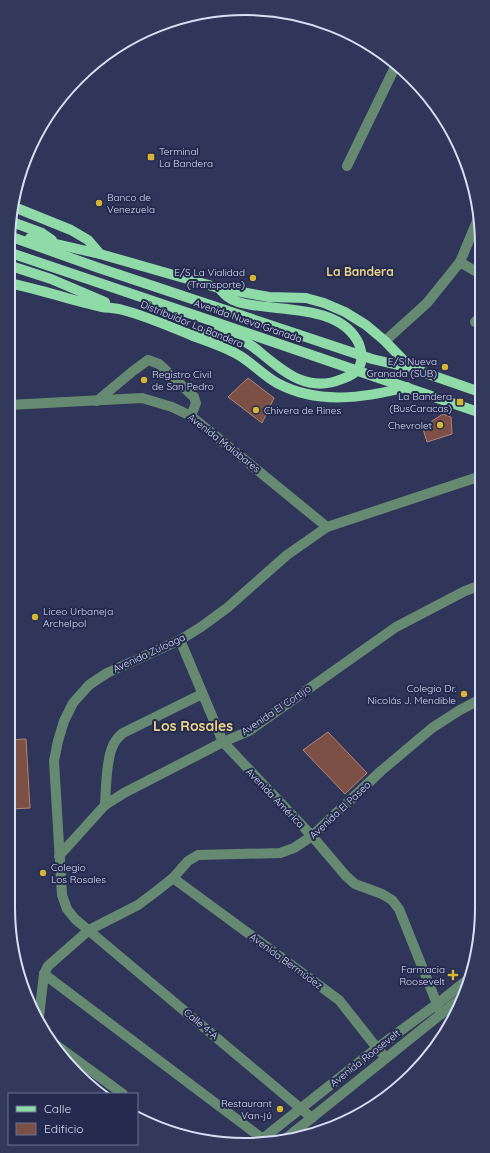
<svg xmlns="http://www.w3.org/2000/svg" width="490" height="1153" font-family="Quicksand,sans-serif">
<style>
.building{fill:#7d5046;stroke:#b48478}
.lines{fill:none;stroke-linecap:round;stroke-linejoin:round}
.minor{stroke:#668a71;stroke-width:10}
.major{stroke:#8fdba8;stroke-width:10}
.poi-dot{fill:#d6b534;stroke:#252b4e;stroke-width:1.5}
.labels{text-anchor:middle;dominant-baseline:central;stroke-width:4;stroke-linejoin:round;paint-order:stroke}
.poi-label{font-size:10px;fill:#d8def5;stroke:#252b4e;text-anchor:end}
.street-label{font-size:10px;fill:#d8def5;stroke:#252b4e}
.quarter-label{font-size:12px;font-weight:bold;fill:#ecd588;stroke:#252b4e}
.district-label{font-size:14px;font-weight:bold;fill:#ecd588;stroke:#252b4e}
.rim{fill:none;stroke:#d8def5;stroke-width:2}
</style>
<rect width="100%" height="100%" fill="#2f3659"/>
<g class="building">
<polygon points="248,378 274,398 262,423 228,397"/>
<polygon points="443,414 451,417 452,434 427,442 423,429 432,421"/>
<polygon points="328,732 367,773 345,794 303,750"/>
<polygon points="26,739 30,808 11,809 8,740"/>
</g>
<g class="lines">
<g class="minor">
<polyline points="347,166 396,65"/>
<polyline points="460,262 480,274"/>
<polyline points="475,322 480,317"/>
<polyline points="385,341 427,303 460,262 480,214"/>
<polyline points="97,401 133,371 148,360 159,364 194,397 196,403 191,416"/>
<polyline points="8,405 142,398 172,407 191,416 327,527"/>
<polyline points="180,640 223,742 312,836 346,876 355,884 382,894 392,900 399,909 441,1014"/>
<path d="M105,805C106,789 106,762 112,748C114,742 118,737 123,733L202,694"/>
<polyline points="59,856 105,805 124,793 223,742 249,731 396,627 465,591 481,585"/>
<polyline points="173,878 339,1000 377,1048 386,1058"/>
<polyline points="44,974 263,1139"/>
<polyline points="39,1017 43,982 44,974 48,966 89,930 138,905 158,890 173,878 188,861 198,855 280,853 294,848 312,836 381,771 432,728 460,710 481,699"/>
<polyline points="56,1045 123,1094"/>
<polyline points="312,1118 75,919 67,909 62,895 54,761 58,741 64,721 73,703 89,685 107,673 180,640 201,627 227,608 287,555 327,527 481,476"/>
<polyline points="261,1140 377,1048 437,1004 471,977"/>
<polyline points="284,1140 461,998"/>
</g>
<g class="major">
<polyline points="14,207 71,230 88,240 100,254"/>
<polyline points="12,222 42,233 52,240"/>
<polyline points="9,236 99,268 372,359 411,368 480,392"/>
<polyline points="30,238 100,254 219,288 269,297 306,298 324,303 345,312 366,325 385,341 411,368"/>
<polyline points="8,252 206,319 481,413"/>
<polyline points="8,265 51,279 105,302"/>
<path d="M8,283C40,289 70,300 102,307C108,308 116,308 123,310C146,316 171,327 193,336C207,341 222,346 235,353C251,361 262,375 277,383C318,405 364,398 407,387"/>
<path d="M219,288C225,295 229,299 238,302C274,313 340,302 359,344C362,352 363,360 359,368C355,374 348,377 342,379C306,394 282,370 256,349C245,340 231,335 219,329"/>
<polyline points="194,335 212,333 225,338"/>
</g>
</g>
<g class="poi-dot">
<rect x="147" y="153" width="8" height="8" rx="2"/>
<circle cx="99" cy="203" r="4"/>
<circle cx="253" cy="278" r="4"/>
<circle cx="445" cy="367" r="4"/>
<circle cx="144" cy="380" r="4"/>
<rect x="456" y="398" width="8" height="8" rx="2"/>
<circle cx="256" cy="410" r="4"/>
<circle cx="440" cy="425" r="4"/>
<circle cx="35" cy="617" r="4"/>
<circle cx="464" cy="694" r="4"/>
<circle cx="43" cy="873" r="4"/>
<path d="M451 969h4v4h4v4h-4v4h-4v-4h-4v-4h4z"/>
<circle cx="280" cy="1109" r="4"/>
</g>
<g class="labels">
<g class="poi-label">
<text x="159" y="151" text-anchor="start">Terminal<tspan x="159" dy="12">La Bandera</tspan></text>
<text x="107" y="197" text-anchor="start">Banco de<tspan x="107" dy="12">Venezuela</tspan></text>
<text x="245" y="272">E/S La Vialidad<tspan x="245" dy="12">(Transporte)</tspan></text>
<text x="437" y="361">E/S Nueva<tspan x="437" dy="12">Granada (SUB)</tspan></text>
<text x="152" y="374" text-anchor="start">Registro Civil<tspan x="152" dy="12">de San Pedro</tspan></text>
<text x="452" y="396">La Bandera<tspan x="452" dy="12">(BusCaracas)</tspan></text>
<text x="264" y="410" text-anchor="start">Chivera de Rines</text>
<text x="432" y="425">Chevrolet</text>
<text x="43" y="611" text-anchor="start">Liceo Urbaneja<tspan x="43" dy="12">Archelpol</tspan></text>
<text x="456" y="688">Colegio Dr.<tspan x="456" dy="12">Nicolás J. Mendible</tspan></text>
<text x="51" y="867" text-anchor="start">Colegio<tspan x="51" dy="12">Los Rosales</tspan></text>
<text x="445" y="969">Farmacia<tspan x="445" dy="12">Roosevelt</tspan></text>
<text x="272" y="1103">Restaurant<tspan x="272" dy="12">Van-jú</tspan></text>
</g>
<g class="street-label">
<text transform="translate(248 321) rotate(19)">Avenida Nueva Granada</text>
<text transform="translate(192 324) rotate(22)">Distribuidor La Bandera</text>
<text transform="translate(224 443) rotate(38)">Avenida Malabares</text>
<text transform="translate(149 653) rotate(-25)">Avenida Zuloaga</text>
<text transform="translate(276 710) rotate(-34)">Avenida El Cortijo</text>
<text transform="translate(275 798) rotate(46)">Avenida América</text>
<text transform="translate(340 810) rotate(-43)">Avenida El Paseo</text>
<text transform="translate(286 961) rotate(36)">Avenida Bermúdez</text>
<text transform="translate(201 1024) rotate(40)">Calle 4-A</text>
<text transform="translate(365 1058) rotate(-38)">Avenida Roosevelt</text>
</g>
<g class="quarter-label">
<text x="360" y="271">La Bandera</text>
</g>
<g class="district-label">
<text x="193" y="726">Los Rosales</text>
</g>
</g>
<path d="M0 0H490V1153H0ZM245 15H245A230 230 0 0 1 475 245V908A230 230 0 0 1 245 1138H245A230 230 0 0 1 15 908V245A230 230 0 0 1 245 15Z" fill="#33395b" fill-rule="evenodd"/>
<path class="rim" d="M245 15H245A230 230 0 0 1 475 245V908A230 230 0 0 1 245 1138H245A230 230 0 0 1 15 908V245A230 230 0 0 1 245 15Z"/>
<rect x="8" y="1093" width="130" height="52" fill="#252b4e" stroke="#6d7391"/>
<rect x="16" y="1106" width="20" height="6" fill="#8fdba8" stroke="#6d7391"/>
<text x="44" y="1113" font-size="12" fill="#d8def5">Calle</text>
<rect x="16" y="1123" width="20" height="12" fill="#7d5046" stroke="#6d7391"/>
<text x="44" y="1133" font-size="12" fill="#d8def5">Edificio</text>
</svg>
